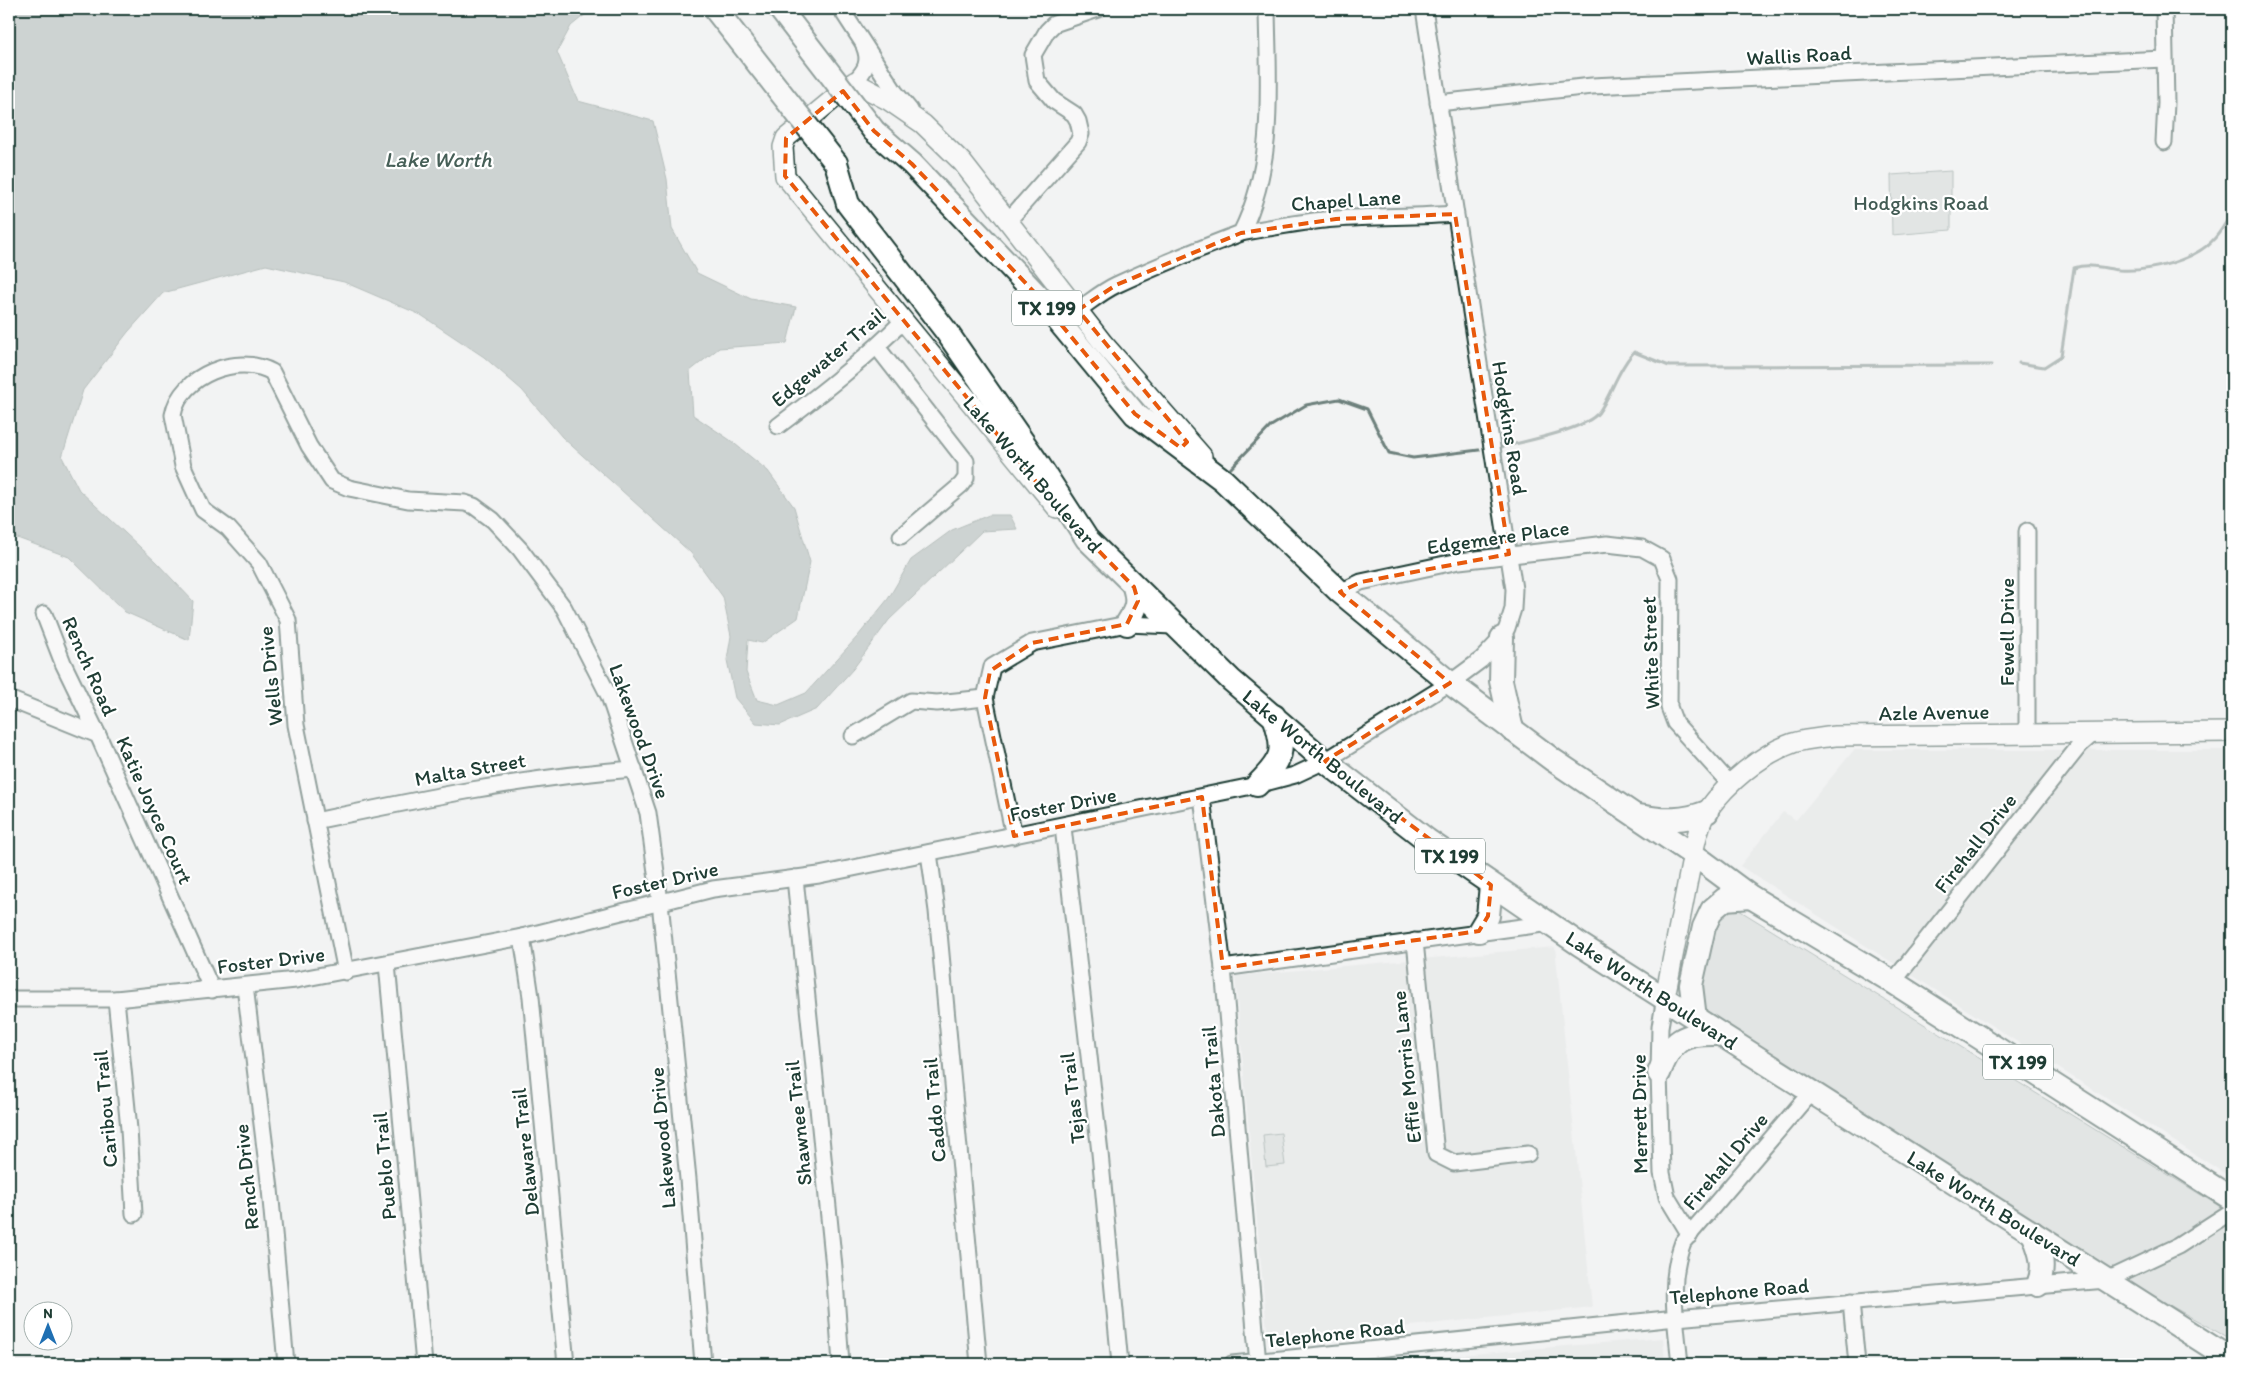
<svg xmlns="http://www.w3.org/2000/svg" width="2241" height="1373" font-family="Itim,sans-serif">
<style>
.built{fill:#e0e4e3}
.green{fill:#ced5d3;stroke:#768984}
.water{fill:#a1adaa;stroke:#6d807b}
.lines{fill:none;stroke-linecap:round;stroke-linejoin:round}
.stream{stroke:#6d807b;stroke-width:3}
.minor-casing{stroke:#1f3d34;stroke-width:19}
.major-casing{stroke:#1f3d34;stroke-width:22}
.highway-casing{stroke:#1f3d34;stroke-width:26}
.minor{stroke:#fff;stroke-width:15}
.major{stroke:#fff;stroke-width:19}
.highway{stroke:#fff;stroke-width:22}
.highway-bridge-casing{stroke:#1f3d34;stroke-width:26;stroke-linecap:butt}
.highway-bridge{stroke:#fff;stroke-width:22}
.marked{fill:none;stroke:#e8590c;stroke-width:4;stroke-dasharray:10 6;stroke-linejoin:round}
.labels{text-anchor:middle;dominant-baseline:central;stroke-width:4.5;stroke-linejoin:round;paint-order:stroke}
.shield{fill:#fff;stroke:#627771;stroke-width:1}
.shield-label{font-size:20px;font-weight:bold;fill:#1f3d34}
.street-label{font-size:21px;fill:#1f3d34;stroke:#fff}
.park-label{font-size:21px;fill:#425b54;stroke:#fff}
.water-label{font-size:22px;font-style:italic;fill:#465f57;stroke:#fff}
</style>
<rect width="100%" height="100%" fill="#f2f3f3"/>
<filter id="ink" filterUnits="userSpaceOnUse"><feTurbulence type="fractalNoise" baseFrequency=".02" numOctaves="2"/><feDisplacementMap in="SourceGraphic" scale="10" xChannelSelector="R" yChannelSelector="G"/><feConvolveMatrix kernelMatrix="1 2 1 2 8 2 1 2 1" color-interpolation-filters="sRGB"/></filter>
<g filter="url(#ink)">
<g class="built">
<polygon points="1854,750 2232,750 2232,1178 1740,866 1783,812 1796,820"/>
<polygon points="1555,947 1592,1307 1268,1341 1235,976"/>
<polygon points="1663,1338 1665,1364 1352,1364"/>
</g>
<g class="green">
<polygon points="1951,171 1951,230 1892,235 1891,175"/>
<polygon points="1734,907 2232,1214 2232,1340 2146,1292 1699,1006 1714,916"/>
<polygon points="1281,1133 1285,1165 1266,1167 1263,1135"/>
</g>
<polygon class="water" points="9,9 592,9 571,26 557,52 578,101 653,121 667,179 672,229 697,273 751,299 796,307 787,343 719,348 690,371 693,415 730,440 768,471 794,507 810,562 798,618 762,643 748,640 746,672 757,700 778,705 806,693 858,636 888,599 911,560 952,530 989,515 1010,515 1017,529 982,531 889,620 853,669 817,709 780,725 756,723 735,698 727,660 731,636 723,597 691,553 562,437 522,390 484,357 421,315 344,282 266,265 163,293 128,332 83,390 62,457 79,490 156,562 193,601 189,640 125,612 69,557 9,535"/>
<g class="lines">
<g class="stream">
<path d="M2019,363L2044,367L2061,356L2074,268C2089,263 2103,268 2119,270C2149,272 2195,261 2215,238C2222,230 2227,221 2232,212"/>
<path d="M1498,448C1521,442 1586,430 1599,412C1612,393 1618,369 1634,352L1669,366L1991,365"/>
<polyline points="1231,468 1271,426 1306,405 1339,399 1367,409 1389,453 1413,458 1479,450"/>
</g>
<g class="minor-casing">
<g id="minor">
<polyline points="841,9 895,92 910,110"/>
<path d="M854,82C865,71 871,62 864,46"/>
<polyline points="1438,103 1592,86 2164,59"/>
<polyline points="2164,142 2166,103 2164,9"/>
<polyline points="1008,221 1078,142 1081,134 1078,121 1074,114 1054,101 1037,81 1033,55 1047,31 1054,24 1098,9"/>
<path d="M1241,233C1273,227 1304,221 1336,219C1375,216 1415,217 1455,214"/>
<path d="M1078,310C1090,302 1103,291 1116,285C1157,266 1199,249 1241,233C1276,164 1268,84 1267,9"/>
<polyline points="877,347 966,461 966,478 961,485 901,536"/>
<path d="M778,426C823,392 865,359 904,320"/>
<polyline points="1340,592 1361,582 1459,561 1607,544 1642,548 1662,559 1670,579 1669,707 1675,723 1731,785"/>
<polyline points="44,614 63,663 98,735"/>
<polyline points="9,699 98,735 212,990"/>
<polyline points="2027,733 2027,531"/>
<polyline points="853,736 911,701 937,703 985,698"/>
<polyline points="1202,797 1223,968 1258,1364"/>
<path d="M315,821C420,799 526,777 634,769"/>
<polyline points="1063,827 1100,1153 1120,1364"/>
<polyline points="1014,836 985,698 992,667 1032,643 1127,624 1173,626"/>
<polyline points="929,853 937,911 979,1364"/>
<polyline points="795,878 834,1267 841,1364"/>
<polyline points="522,937 531,997 566,1364"/>
<polyline points="1415,941 1436,1154 1454,1163 1528,1154"/>
<polyline points="387,964 424,1364"/>
<polyline points="1223,968 1550,923"/>
<path d="M346,972L296,725L288,620L259,563L228,528L203,510L183,466L173,415C180,375 238,353 272,372L309,446L332,481L349,488L408,500L465,503L474,506L493,520L520,549L564,608L609,696L648,813L660,902L688,1179L703,1364"/>
<polyline points="1893,982 2080,745 2094,733"/>
<polyline points="245,986 270,1189 286,1364"/>
<polyline points="1665,997 1660,1027 1659,1073 1662,1173 1667,1197 1690,1235"/>
<polyline points="9,999 116,999 296,980 522,937 713,889 819,875 1257,785 1295,775 1325,761 1450,683 1481,660 1502,638 1507,628 1513,609 1514,589 1424,9"/>
<polyline points="116,999 129,1129 134,1214"/>
<polyline points="1851,1302 1857,1364"/>
<polyline points="1232,1364 1676,1318 2106,1280 2178,1246 2232,1211"/>
<path d="M1680,1364C1676,1323 1668,1281 1683,1242L1811,1092"/>
</g>
</g>
<g class="major-casing">
<g id="major">
<polyline points="1057,508 785,176 783,147 786,138 854,82 888,100 923,124 962,162 1103,343 1202,456"/>
<path d="M1665,997L1693,854C1696,840 1699,823 1707,811C1727,783 1761,754 1793,743C1806,739 1821,738 1835,736L2232,732"/>
</g>
</g>
<g class="highway-casing">
<g id="highway">
<polyline points="874,131 912,164 1036,294 1135,414 1223,480 1340,592 1450,683 1553,760 1701,860 1751,897 1893,982 2232,1199"/>
<polyline points="836,163 848,204 946,331 1039,465 1087,539 1231,680 1325,761 1427,840 1579,944 2232,1360"/>
<path d="M1127,624C1136,610 1139,603 1134,587"/>
<polyline points="1502,638 1501,681 1512,730"/>
<path d="M1257,785C1283,759 1286,752 1274,716"/>
<path d="M1639,816C1664,821 1684,821 1707,812"/>
<polyline points="1479,931 1488,916 1491,885"/>
<polyline points="1695,1018 1691,985 1704,927 1712,910 1725,899 1751,897"/>
<path d="M1659,1073C1672,1039 1683,1033 1718,1034"/>
<path d="M2033,1233C2040,1251 2046,1266 2038,1285"/>
</g>
</g>
<use href="#minor" class="minor"/>
<use href="#major" class="major"/>
<use href="#highway" class="highway"/>
<g class="highway-bridge-casing">
<g id="highway-bridge">
<polyline points="715,9 836,163"/>
<polyline points="780,9 874,131"/>
</g>
</g>
<use href="#highway-bridge" class="highway-bridge"/>
</g>
</g>
<path d="M0 0H2241V1373H0ZM843,91L874,131L912,164L1036,294L1135,414L1181,448L1187,442L1078,310L1116,285L1241,233L1336,219L1455,214L1509,554L1361,582L1340,592L1450,683L1325,761L1491,885L1488,916L1479,931L1223,968L1202,797L1014,836L985,698L990,671L1032,643L1127,624L1138,601L1134,587L1061,512L785,176L786,138Z" fill="#f2f3f3" fill-opacity=".55" fill-rule="evenodd"/>
<path class="marked" d="M843,91L874,131L912,164L1036,294L1135,414L1181,448L1187,442L1078,310L1116,285L1241,233L1336,219L1455,214L1509,554L1361,582L1340,592L1450,683L1325,761L1491,885L1488,916L1479,931L1223,968L1202,797L1014,836L985,698L990,671L1032,643L1127,624L1138,601L1134,587L1061,512L785,176L786,138Z"/>
<g class="labels">
<g class="shield">
<rect x="1012" y="290.5" width="70" height="35" rx="4"/>
<rect x="1415" y="838.5" width="70" height="35" rx="4"/>
<rect x="1983" y="1044.5" width="70" height="35" rx="4"/>
</g>
<g class="shield-label">
<text x="1047" y="308">TX 199</text>
<text x="1450" y="856">TX 199</text>
<text x="2018" y="1062">TX 199</text>
</g>
<g class="street-label">
<text transform="translate(1799 55) rotate(-3)">Wallis Road</text>
<text transform="translate(1346 200) rotate(-4)">Chapel Lane</text>
<text transform="translate(828 357) rotate(-40)">Edgewater Trail</text>
<text transform="translate(1510 428) rotate(81)">Hodgkins Road</text>
<text transform="translate(1033 474) rotate(49)">Lake Worth Boulevard</text>
<text transform="translate(1498 537) rotate(-8)">Edgemere Place</text>
<text transform="translate(2006 632) rotate(-90)">Fewell Drive</text>
<text transform="translate(1650 653) rotate(-92)">White Street</text>
<text transform="translate(90 666) rotate(66)">Rench Road</text>
<text transform="translate(270 676) rotate(-96)">Wells Drive</text>
<text transform="translate(1934 712) rotate(-1)">Azle Avenue</text>
<text transform="translate(640 731) rotate(70)">Lakewood Drive</text>
<text transform="translate(1323 756) rotate(39)">Lake Worth Boulevard</text>
<text transform="translate(470 769) rotate(-10)">Malta Street</text>
<text transform="translate(1063 804) rotate(-11)">Foster Drive</text>
<text transform="translate(155 810) rotate(66)">Katie Joyce Court</text>
<text transform="translate(1975 843) rotate(-52)">Firehall Drive</text>
<text transform="translate(665 880) rotate(-13)">Foster Drive</text>
<text transform="translate(271 960) rotate(-7)">Foster Drive</text>
<text transform="translate(1652 990) rotate(33)">Lake Worth Boulevard</text>
<text transform="translate(1406 1067) rotate(-96)">Effie Morris Lane</text>
<text transform="translate(1213 1082) rotate(-95)">Dakota Trail</text>
<text transform="translate(1072 1098) rotate(-97)">Tejas Trail</text>
<text transform="translate(105 1109) rotate(-95)">Caribou Trail</text>
<text transform="translate(934 1110) rotate(-95)">Caddo Trail</text>
<text transform="translate(1639 1114) rotate(-91)">Merrett Drive</text>
<text transform="translate(798 1123) rotate(-96)">Shawnee Trail</text>
<text transform="translate(662 1138) rotate(-95)">Lakewood Drive</text>
<text transform="translate(525 1152) rotate(-96)">Delaware Trail</text>
<text transform="translate(1725 1161) rotate(-50)">Firehall Drive</text>
<text transform="translate(384 1166) rotate(-95)">Pueblo Trail</text>
<text transform="translate(246 1177) rotate(-96)">Rench Drive</text>
<text transform="translate(1994 1208) rotate(32)">Lake Worth Boulevard</text>
<text transform="translate(1739 1291) rotate(-5)">Telephone Road</text>
<text transform="translate(1335 1333) rotate(-6)">Telephone Road</text>
</g>
<g class="park-label">
<text x="1921" y="202">Hodgkins Road</text>
</g>
<g class="water-label">
<text x="438" y="159">Lake Worth</text>
</g>
</g>
<rect width="2241" height="1373" fill="none" stroke="#fff" stroke-width="30"/>
<rect x="15" y="15" width="2211" height="1343" fill="none" stroke="#1f3d34" stroke-width="2" filter="url(#ink)"/>
<g transform="translate(48 1326)"><circle r="24" fill="#ffffff" stroke="#a5b1ae"/>
<path d="M0-4L9 19L0 12L-9 19Z" fill="#1f6fb2"/>
<text y="-8" font-size="14" font-weight="bold" text-anchor="middle" fill="#1f3d34">N</text>
</g>
</svg>
